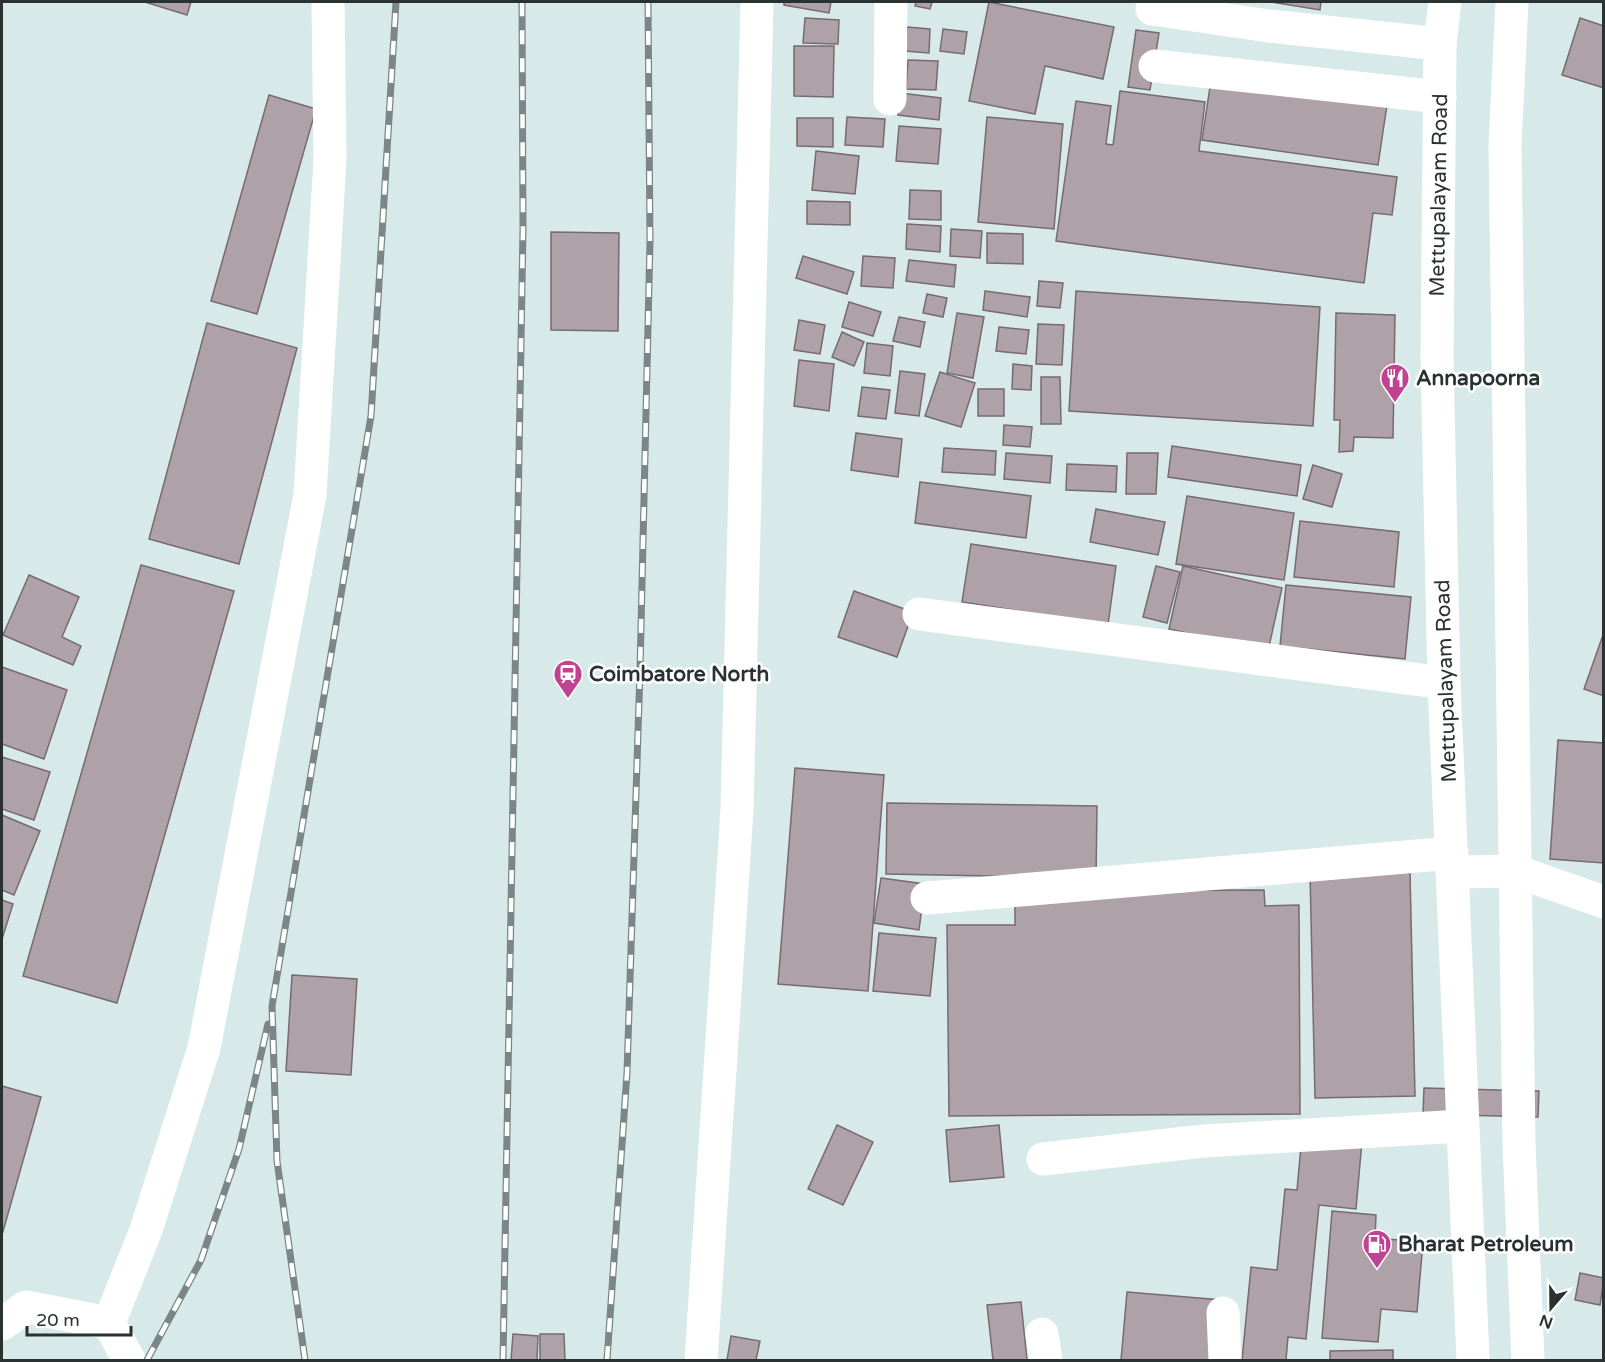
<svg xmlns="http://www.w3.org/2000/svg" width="1605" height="1362" font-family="'Varela Round',sans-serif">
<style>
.building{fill:#aea1a7;stroke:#776a71;stroke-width:1.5}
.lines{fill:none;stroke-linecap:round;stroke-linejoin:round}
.minor{stroke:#fff;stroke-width:33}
.major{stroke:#fff;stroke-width:33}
.highway{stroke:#fff;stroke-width:33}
.rail-casing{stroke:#7b8787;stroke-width:7}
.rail{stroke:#fff;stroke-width:4.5;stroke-dasharray:14;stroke-linecap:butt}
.labels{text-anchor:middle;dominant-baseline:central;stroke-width:5;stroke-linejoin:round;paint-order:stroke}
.street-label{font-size:21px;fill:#2a3131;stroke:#fff}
.poi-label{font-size:21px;font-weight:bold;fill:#2a3131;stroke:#fff;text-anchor:start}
</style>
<rect width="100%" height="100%" fill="#d8e9e9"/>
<g class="building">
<polygon points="145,2 191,2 187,15"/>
<polygon points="784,2 831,2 829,13 784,5"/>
<polygon points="916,2 932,2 930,9 915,6"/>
<polygon points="989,2 1114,27 1103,79 1045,66 1035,114 969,101"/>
<polygon points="1271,2 1321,2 1320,10"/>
<polygon points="805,18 839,20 838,44 803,43"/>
<polygon points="1580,18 1604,26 1604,88 1562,75"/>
<polygon points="907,27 930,29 929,53 905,51"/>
<polygon points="943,29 967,32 964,54 940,51"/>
<polygon points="1136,30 1159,33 1150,90 1128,87"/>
<polygon points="794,46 834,46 833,97 794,96"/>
<polygon points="908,60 938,61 936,90 906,89"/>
<polygon points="1211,80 1387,105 1378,165 1202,140"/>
<polygon points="1120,91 1205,102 1199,151 1397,177 1392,215 1373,213 1364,283 1056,241 1076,101 1111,106 1106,144 1113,145"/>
<polygon points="900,93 941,98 939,120 898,115"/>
<polygon points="269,95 316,109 257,314 211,301"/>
<polygon points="847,117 885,119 883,147 845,145"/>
<polygon points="987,117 1063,124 1054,229 978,222"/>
<polygon points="797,118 833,118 833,147 797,146"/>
<polygon points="899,126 941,129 938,164 896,161"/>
<polygon points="816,151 859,156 855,194 812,190"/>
<polygon points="910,190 941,191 941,220 909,219"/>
<polygon points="807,201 850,202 850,225 807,224"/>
<polygon points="907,224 941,226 940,252 906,249"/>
<polygon points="951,229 982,231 980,258 950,256"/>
<polygon points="551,232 619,233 618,331 551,330"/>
<polygon points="987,233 1023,234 1023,264 987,263"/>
<polygon points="803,256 854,272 847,294 796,278"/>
<polygon points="863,256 895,258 893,288 861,286"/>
<polygon points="909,260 956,265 954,287 906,281"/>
<polygon points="1039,281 1063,283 1060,308 1037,306"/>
<polygon points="985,291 1030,297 1027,317 983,310"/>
<polygon points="1076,291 1320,307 1313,426 1069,411"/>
<polygon points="927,294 947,298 943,317 923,313"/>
<polygon points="849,302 881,312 873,336 842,327"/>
<polygon points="957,313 984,317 973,378 947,373"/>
<polygon points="1336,313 1395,315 1393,438 1354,437 1353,451 1339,452 1340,420 1334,420"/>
<polygon points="899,317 925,322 920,347 893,341"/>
<polygon points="799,320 825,325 820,354 794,350"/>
<polygon points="207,323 297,348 239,564 149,539"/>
<polygon points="1038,324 1064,325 1062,365 1036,364"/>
<polygon points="999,327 1029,330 1026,354 996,351"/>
<polygon points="842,332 864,342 854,366 832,357"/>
<polygon points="867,343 893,346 890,376 864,373"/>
<polygon points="799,360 834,364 829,411 794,406"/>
<polygon points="1013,364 1032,366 1031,390 1012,389"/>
<polygon points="900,371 925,374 919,416 895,413"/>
<polygon points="940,372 975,383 961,427 925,416"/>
<polygon points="1041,377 1060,377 1061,424 1041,424"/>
<polygon points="862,387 890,390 886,419 858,416"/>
<rect x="978" y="389" width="26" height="27"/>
<polygon points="1004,425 1032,427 1030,447 1003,445"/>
<polygon points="856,433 902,439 898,477 851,470"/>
<polygon points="1172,446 1301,465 1297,496 1168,477"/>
<polygon points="944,448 996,451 995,475 942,472"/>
<polygon points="1006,453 1052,456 1050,483 1004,479"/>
<polygon points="1127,453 1158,453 1156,494 1126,494"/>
<polygon points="1067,464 1117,466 1116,492 1066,490"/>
<polygon points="1313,465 1342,474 1332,507 1303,499"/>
<polygon points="920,482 1031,496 1026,538 915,523"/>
<polygon points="1187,496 1294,513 1284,580 1176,564"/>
<polygon points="1096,509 1165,522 1158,555 1090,542"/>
<polygon points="1300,521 1399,532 1394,587 1294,577"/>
<polygon points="971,544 1116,566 1108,625 962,602"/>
<polygon points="141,565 234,591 117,1003 23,976"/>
<polygon points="1156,566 1180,572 1167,623 1143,617"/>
<polygon points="1183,566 1282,588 1268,651 1169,629"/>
<polygon points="29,575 79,597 62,637 81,646 73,665 3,635"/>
<polygon points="1286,585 1411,597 1405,659 1280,646"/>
<polygon points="854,591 913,612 897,657 838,637"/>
<polygon points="1604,632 1604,696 1584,689"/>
<polygon points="2,667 67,690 44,759 2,744"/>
<polygon points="1558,740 1604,743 1604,863 1550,859"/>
<polygon points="2,757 50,772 34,820 2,809"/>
<polygon points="795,768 884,775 868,991 778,984"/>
<polygon points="887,803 1097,806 1096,878 886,874"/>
<polygon points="2,815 40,831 14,895 2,890"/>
<polygon points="1410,872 1415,1096 1315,1098 1310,873"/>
<polygon points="881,878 925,884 919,930 874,923"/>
<polygon points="1264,890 1265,906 1299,905 1300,1114 949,1116 947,925 1015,925 1015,891"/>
<polygon points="2,900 13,904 2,939"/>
<polygon points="879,933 936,938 930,996 873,991"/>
<polygon points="292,975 357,979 351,1075 286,1071"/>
<polygon points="2,1086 41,1097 2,1235"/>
<polygon points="1424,1088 1539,1091 1538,1117 1423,1114"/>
<polygon points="837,1125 873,1142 843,1205 808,1189"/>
<polygon points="999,1125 1004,1177 950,1182 946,1130"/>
<polygon points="1302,1135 1362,1141 1356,1209 1319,1205 1306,1339 1288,1337 1286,1360 1242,1360 1251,1267 1277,1270 1285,1189 1297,1190"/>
<polygon points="1332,1211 1376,1215 1375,1238 1423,1242 1417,1312 1381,1309 1378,1342 1322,1338"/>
<polygon points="1580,1273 1604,1278 1600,1305 1575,1300"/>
<polygon points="1127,1292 1222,1300 1217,1360 1121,1360"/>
<polygon points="1021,1302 1027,1360 993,1360 987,1305"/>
<polygon points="513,1334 538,1336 537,1360 511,1360"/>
<polygon points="540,1334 564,1334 565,1360 540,1360"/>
<polygon points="731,1336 760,1341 756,1360 727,1360"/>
<polygon points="1393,1350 1393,1360 1330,1360 1330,1351"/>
</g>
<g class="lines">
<g class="minor">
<polyline points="1152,9 1269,26 1440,44"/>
<polyline points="1155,66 1440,97"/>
<polyline points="890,99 891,2"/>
<polyline points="919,614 1444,683"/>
<polyline points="927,898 1452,853"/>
<polyline points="1043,1159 1204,1141 1462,1126"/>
<polyline points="1223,1313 1225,1360"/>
<polyline points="109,1323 146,1230 204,1048 310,495 330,160 328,2"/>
<polyline points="109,1323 129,1360"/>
<polyline points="2,1324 26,1307 109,1323"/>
<polyline points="1042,1334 1046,1360"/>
<polyline points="701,1360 737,810 757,2"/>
</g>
<polyline class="major" points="1452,872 1515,871 1604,902"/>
<g class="highway">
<polyline points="1445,2 1440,44 1437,358 1444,683 1473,1360"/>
<polyline points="1512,2 1505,145 1519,1144 1528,1360"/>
</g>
<g class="rail-casing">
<g id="rail">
<polyline points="147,1360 201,1260 239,1149 268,1024"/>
<polyline points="305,1360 277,1161 272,1006 371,416 396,2"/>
<polyline points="503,1360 523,229 522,2"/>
<polyline points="607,1360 627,1073 640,670 650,241 648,2"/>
</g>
</g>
<use href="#rail" class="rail"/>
</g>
<defs>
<g id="restaurant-pin" transform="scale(1.5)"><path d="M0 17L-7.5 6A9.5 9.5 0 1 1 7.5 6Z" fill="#c04392" stroke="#fff"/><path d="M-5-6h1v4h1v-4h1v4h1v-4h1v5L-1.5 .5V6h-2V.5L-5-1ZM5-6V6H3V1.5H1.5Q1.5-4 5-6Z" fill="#fff"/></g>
<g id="station-pin" transform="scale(1.5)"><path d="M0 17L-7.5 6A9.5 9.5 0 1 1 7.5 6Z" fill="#c04392" stroke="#fff"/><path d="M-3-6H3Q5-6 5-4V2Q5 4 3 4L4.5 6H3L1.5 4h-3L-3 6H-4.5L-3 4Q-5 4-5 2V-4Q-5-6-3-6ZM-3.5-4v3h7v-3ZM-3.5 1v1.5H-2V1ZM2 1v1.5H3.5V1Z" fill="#fff"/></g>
<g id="fuel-pin" transform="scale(1.5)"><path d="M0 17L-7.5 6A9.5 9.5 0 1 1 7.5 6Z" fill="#c04392" stroke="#fff"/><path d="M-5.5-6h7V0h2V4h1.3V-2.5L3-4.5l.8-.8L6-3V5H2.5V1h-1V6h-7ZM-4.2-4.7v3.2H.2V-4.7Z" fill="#fff"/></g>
</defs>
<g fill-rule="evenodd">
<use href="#restaurant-pin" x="1395" y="378"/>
<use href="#station-pin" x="568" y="674"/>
<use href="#fuel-pin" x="1377" y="1244"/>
</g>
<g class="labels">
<g class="street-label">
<text transform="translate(1439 195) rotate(-89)">Mettupalayam Road</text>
<text transform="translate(1446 681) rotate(-92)">Mettupalayam Road</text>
</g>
<g class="poi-label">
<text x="1416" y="378">Annapoorna</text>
<text x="589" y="674">Coimbatore North</text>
<text x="1398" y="1244">Bharat Petroleum</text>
</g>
</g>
<rect width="1605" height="1362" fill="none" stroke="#2a3131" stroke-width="6"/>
<g transform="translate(1551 1308) rotate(200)" stroke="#ffffff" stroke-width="4.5" paint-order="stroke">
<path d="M0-4.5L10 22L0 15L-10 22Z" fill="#2a3131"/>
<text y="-9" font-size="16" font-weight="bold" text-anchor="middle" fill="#2a3131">N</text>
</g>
<path d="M27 1326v9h104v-9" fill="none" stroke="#2a3131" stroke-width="3"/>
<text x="36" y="1326" font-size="18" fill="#2a3131" stroke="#ffffff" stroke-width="4.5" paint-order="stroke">20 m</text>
</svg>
